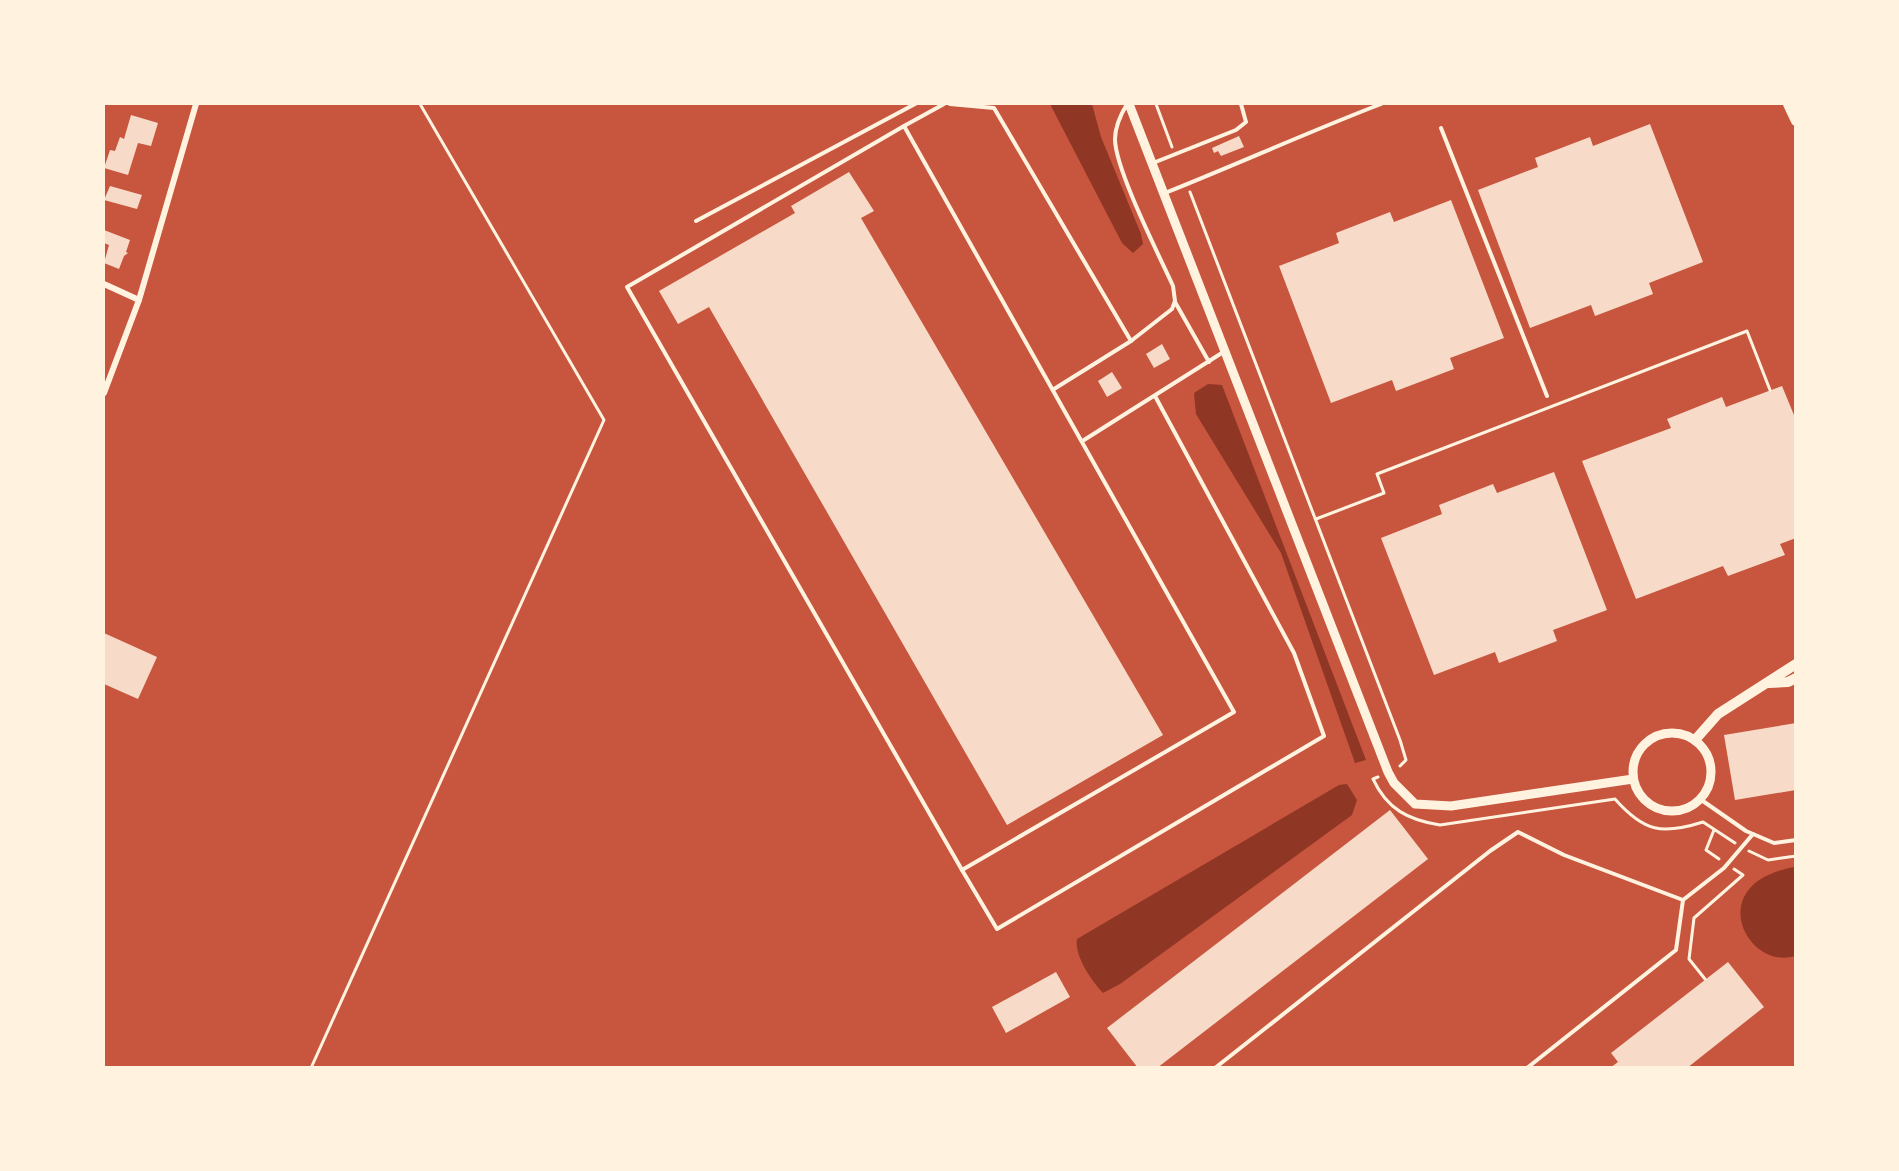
<svg xmlns="http://www.w3.org/2000/svg" width="1899" height="1171" font-family="'Source Serif 4',serif">
<style>
.water{fill:#8f3625}
.building{fill:#f7dbc8}
.lines{fill:none;stroke-linecap:round;stroke-linejoin:round}
.path{stroke:#fff3e0;stroke-width:3}
.service{stroke:#fff3e0;stroke-width:4}
.minor{stroke:#fff3e0;stroke-width:6}
.secondary{stroke:#fff3e0;stroke-width:9}
.primary{stroke:#fff3e0;stroke-width:10}
</style>
<rect width="100%" height="100%" fill="#c8553d"/>
<g class="water">
<polygon points="1050,104 1092,104 1101,137 1141,234 1143,244 1133,253 1122,243"/>
<polygon points="1208,384 1222,385 1366,760 1355,763 1281,553 1196,414 1194,393"/>
<path d="M1347,784L1357,800L1352,815L1120,984L1103,993C1092,981 1074,956 1077,939L1339,785Z"/>
<path d="M1795,867V956C1747,971 1701,883 1795,867Z"/>
</g>
<g class="building">
<polygon points="131,115 158,123 151,146 138,143 128,175 104,168 110,150 115,151 120,137 124,139"/>
<polygon points="1650,124 1703,262 1649,283 1653,294 1595,316 1591,305 1530,328 1478,190 1538,167 1535,158 1590,137 1593,146"/>
<polygon points="1239,136 1244,147 1221,156 1218,151 1214,153 1212,148"/>
<polygon points="849,172 874,211 861,218 1163,735 1007,825 709,307 678,324 659,291 795,213 791,206"/>
<polygon points="110,186 142,195 137,209 104,200"/>
<polygon points="1451,200 1504,338 1450,358 1454,369 1396,391 1392,380 1331,403 1279,266 1339,243 1336,233 1390,212 1394,222"/>
<polygon points="104,230 130,240 126,252 128,253 124,256 119,269 104,263 109,245 104,243"/>
<polygon points="1162,344 1170,359 1154,368 1146,354"/>
<polygon points="1112,372 1122,388 1107,397 1098,381"/>
<polygon points="1782,386 1796,420 1796,538 1780,544 1785,555 1728,576 1723,566 1636,599 1582,461 1671,428 1667,419 1722,397 1726,407"/>
<polygon points="1554,472 1607,610 1553,630 1557,641 1499,663 1495,652 1434,675 1381,538 1442,514 1439,505 1493,484 1497,493"/>
<polygon points="104,633 157,657 138,699 104,684"/>
<polygon points="1796,723 1796,790 1735,800 1724,735"/>
<polygon points="1390,810 1428,859 1157,1068 1138,1068 1107,1028"/>
<polygon points="1728,962 1764,1007 1687,1068 1610,1068 1618,1062 1611,1053"/>
<polygon points="1056,972 1070,997 1006,1033 992,1007"/>
</g>
<g class="lines">
<g class="path">
<polyline points="1156,104 1172,147"/>
<polyline points="1190,192 1400,740 1406,760 1400,766"/>
<polyline points="1316,519 1384,493 1377,474 1747,331 1770,390"/>
<path d="M1378,777L1373,779C1387,809 1408,820 1440,825L1615,799C1644,832 1662,835 1703,822L1735,843"/>
<polyline points="1714,830 1706,850 1719,859"/>
<polyline points="1749,851 1768,860 1796,856"/>
<polyline points="1705,979 1689,959 1694,918 1743,875 1734,869"/>
<polyline points="311,1068 604,420 420,104"/>
</g>
<g class="service">
<polyline points="950,104 994,108 1131,341"/>
<polygon points="904,126 1234,712 962,870 627,287"/>
<polyline points="904,126 944,104"/>
<polyline points="1441,128 1547,396"/>
<polyline points="1153,163 1236,130 1246,122 1241,104"/>
<path d="M1165,193C1238,164 1308,132 1381,104"/>
<polyline points="696,221 915,104"/>
<polyline points="1175,302 1209,362"/>
<path d="M1054,389L1131,341L1172,309L1175,301L1173,286C1159,255 1115,169 1115,139C1115,127 1121,114 1127,104"/>
<polyline points="1084,440 1225,351"/>
<polyline points="1700,799 1746,831 1774,843 1796,840"/>
<polyline points="962,870 997,929 1324,736 1294,653 1155,396"/>
<polyline points="1215,1068 1490,851 1518,832 1564,855 1683,900"/>
<polyline points="1527,1068 1676,950 1683,900 1724,868 1753,834"/>
</g>
<g class="minor">
<polyline points="104,284 139,300"/>
<polyline points="104,393 139,300 196,104"/>
</g>
<g class="secondary">
<polyline points="1129,104 1388,772 1394,783 1415,804 1451,806 1633,779"/>
<circle cx="1672" cy="772" r="39"/>
</g>
<g class="primary">
<polyline points="1788,104 1796,121"/>
<polyline points="1769,683 1788,682 1796,678"/>
<polyline points="1695,740 1718,714 1796,664"/>
</g>
</g>
<rect width="1899" height="1171" fill="none" stroke="#fff3e0" stroke-width="210"/>
</svg>
